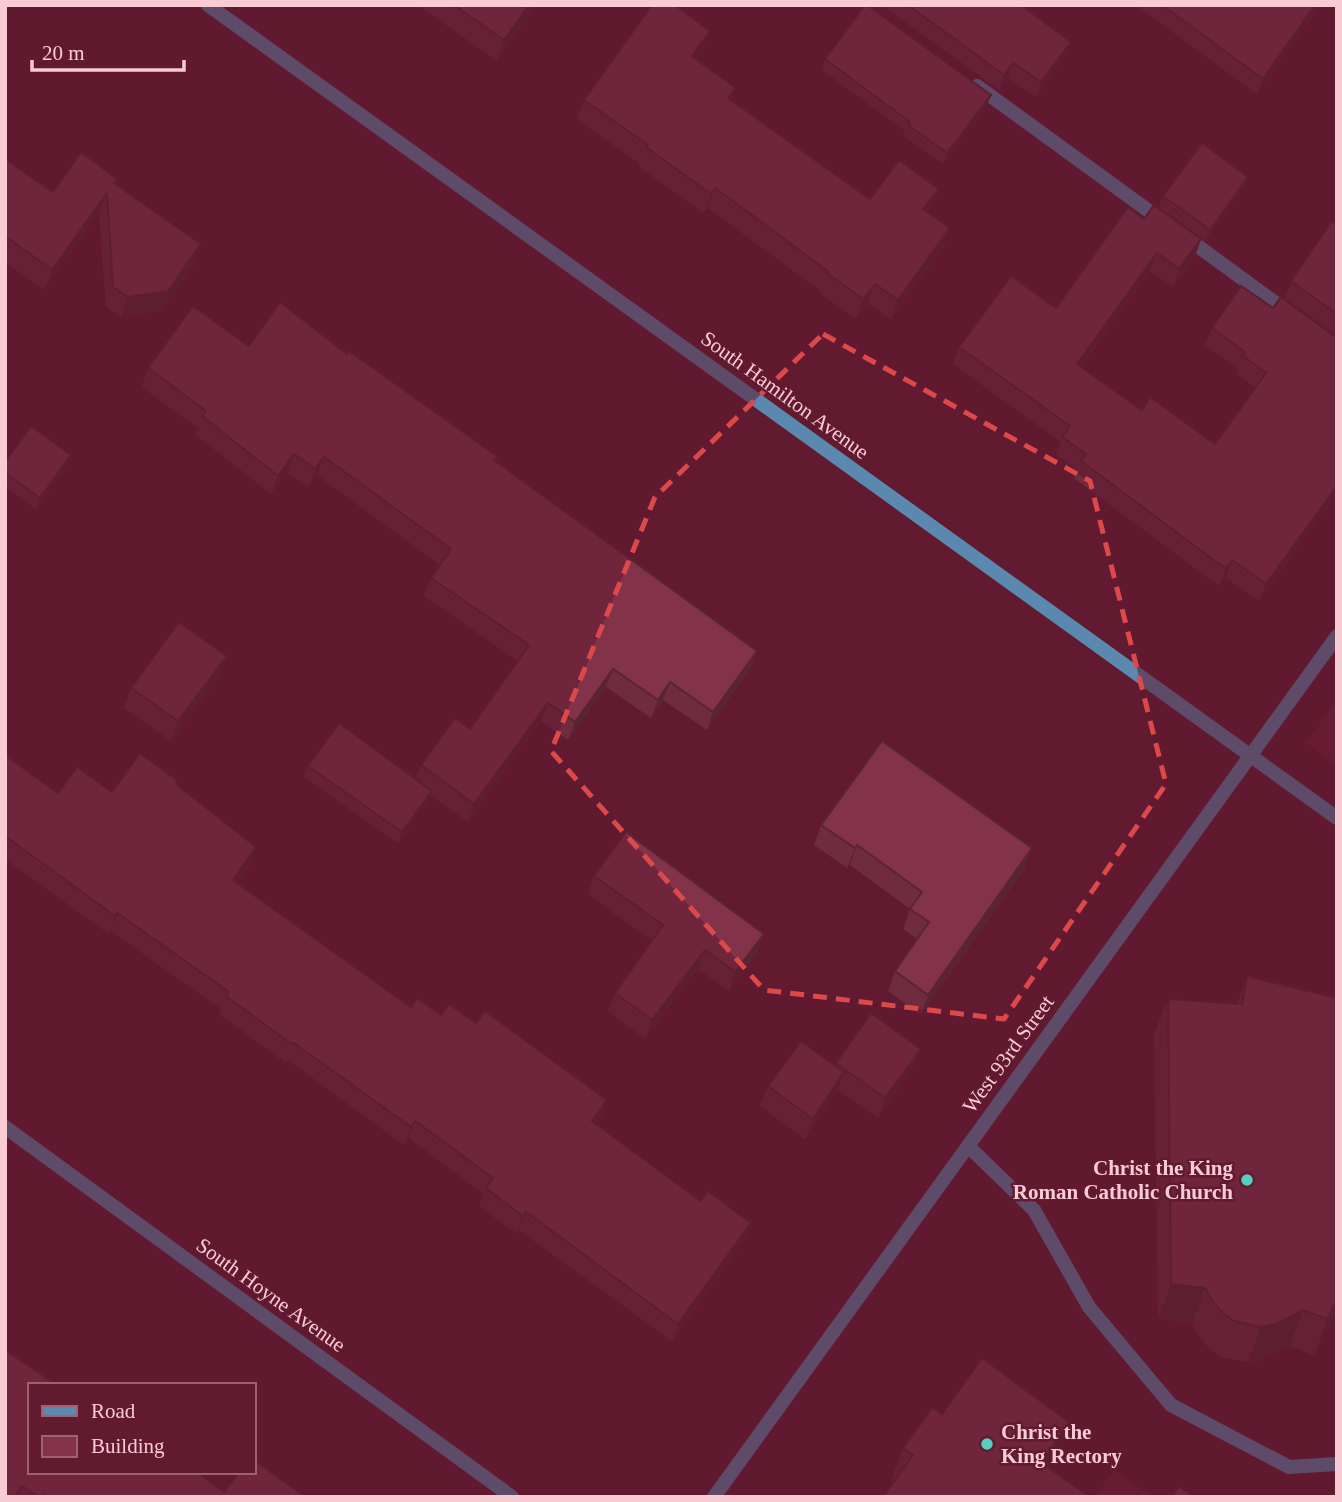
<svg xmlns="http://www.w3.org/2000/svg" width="1342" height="1502" font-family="'Times New Roman',serif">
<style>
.built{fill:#70203a}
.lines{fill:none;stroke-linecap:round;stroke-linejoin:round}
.lane{stroke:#5b88af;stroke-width:14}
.street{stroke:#5b88af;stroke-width:14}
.wall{fill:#702c3f}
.shaded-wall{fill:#5b2433}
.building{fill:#823349;stroke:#5b2433;stroke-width:2}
.marked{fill:none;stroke:#dd494a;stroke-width:5;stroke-dasharray:14 9;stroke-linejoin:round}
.poi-dot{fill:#57cec1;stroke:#611a30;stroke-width:2.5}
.labels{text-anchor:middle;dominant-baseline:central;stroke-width:5;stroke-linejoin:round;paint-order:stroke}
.street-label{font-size:21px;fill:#f9ccd4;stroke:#611a30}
.poi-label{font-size:21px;font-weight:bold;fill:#f9ccd4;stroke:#611a30;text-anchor:end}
</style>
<rect width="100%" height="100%" fill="#611a30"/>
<g class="built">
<polygon points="1337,700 1337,765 1306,743"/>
<polygon points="1114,1470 1152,1497 1095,1497"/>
</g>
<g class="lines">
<g class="lane">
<polyline points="977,86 1164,222"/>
<polyline points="1184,236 1292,315"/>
<polyline points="968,1146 1034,1210 1089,1307 1171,1405 1289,1467 1337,1464"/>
</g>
<g class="street">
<polyline points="208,5 1337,818"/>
<polyline points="5,1127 512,1497"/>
<polyline points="714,1497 1337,636"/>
</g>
</g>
<g class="wall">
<polygon points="418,5 536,5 497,61"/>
<polygon points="882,5 1021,5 1065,57 1036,97 1008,78 999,90"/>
<polygon points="1136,5 1317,5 1313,15 1257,94"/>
<polygon points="710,31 703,51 697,59 736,88 731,100 870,199 939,189 932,209 928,213 950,228 943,248 891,319 868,303 856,319 821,294 822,292 708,208 704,213 639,167 640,164 577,119 584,100"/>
<polygon points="825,59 987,106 943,164 904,136 905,131 822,70"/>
<polygon points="5,159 53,192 115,183 201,244 194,265 161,311 121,317 106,307 99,213 44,290 5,262"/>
<polygon points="1248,177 1244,188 1206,241 1159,207 1163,196"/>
<polygon points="1144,219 1201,239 1195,256 1173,287 1150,271 1081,367 1142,410 1215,444 1256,388 1236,373 1237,368 1205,345 1212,328 1273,308 1337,338 1337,494 1259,601 1226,578 1219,586 1074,478 1077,470 1056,454 1061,442 953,364 959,347 1056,308"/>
<polygon points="1337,224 1337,336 1285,298 1291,281"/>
<polygon points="249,346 347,354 497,456 495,460 757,651 750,669 707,730 663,700 651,718 606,687 568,740 541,721 468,822 430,795 428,801 398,843 304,777 308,766 415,779 421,765 470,729 518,661 424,596 431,578 440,565 317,475 308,487 287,473 271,494 195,434 198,428 142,387 148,368"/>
<polygon points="5,462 67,465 36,509 5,486"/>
<polygon points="227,656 220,676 171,741 124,708 131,688"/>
<polygon points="5,755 58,793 112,792 178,781 176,785 256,847 250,865 237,883 411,1007 476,1023 607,1100 601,1118 597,1124 745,1240 672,1341 519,1230 517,1234 479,1206 484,1194 409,1138 404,1145 288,1060 286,1063 219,1014 221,1009 111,931 109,934 5,859"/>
<polygon points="821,825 1025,868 921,1015 888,991 895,971 917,939 903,929 910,909 850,865 847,868 814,845"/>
<polygon points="594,876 757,953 729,991 698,969 645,1039 608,1011 615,993 652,941 588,894"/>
<polygon points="1247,976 1337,998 1337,1311 1314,1355 1290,1346 1263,1360 1248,1362 1221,1357 1210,1349 1200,1338 1192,1324 1158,1319 1154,1035 1168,999 1237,1004"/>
<polygon points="836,1063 913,1069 878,1118 838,1090 805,1139 760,1106 768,1086 835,1066"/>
<polygon points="30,1385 170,1474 224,1492 306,1497 5,1497"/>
<polygon points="942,1414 1069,1422 1057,1455 893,1482 891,1481 903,1448"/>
</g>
<g class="shaded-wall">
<polygon points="529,5 536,5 497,61 504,40"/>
<polygon points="1315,5 1317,5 1313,15 1257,94 1263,79"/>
<polygon points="710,31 703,51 685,76 692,56"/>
<polygon points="1071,42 1065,57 1036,97 1041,82"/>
<polygon points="1013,63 1008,78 999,90 1004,75"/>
<polygon points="736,88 729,107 728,98"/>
<polygon points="991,95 987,106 943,164 947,153"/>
<polygon points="1248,177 1244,188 1206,241 1210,230"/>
<polygon points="715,188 708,208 704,213 711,194"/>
<polygon points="939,189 932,209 916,228 923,209"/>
<polygon points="107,193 99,213 44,290 52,270"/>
<polygon points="950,228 943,248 891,319 898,300"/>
<polygon points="1201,239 1195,256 1173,287 1179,269"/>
<polygon points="201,244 194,265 161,311 121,317 128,297"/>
<polygon points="1157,253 1150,271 1070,382 1077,364"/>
<polygon points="875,284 868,303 856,319 863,299"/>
<polygon points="294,454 287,473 271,494 278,476"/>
<polygon points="71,455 67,465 36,509 40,498"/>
<polygon points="324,457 317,475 308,487 315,469"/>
<polygon points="1337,486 1337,494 1259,601 1266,584"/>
<polygon points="1232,560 1226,578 1219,586 1226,569"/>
<polygon points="757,651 750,669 707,730 713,712"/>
<polygon points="227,656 220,676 171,741 178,721"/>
<polygon points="613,669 606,687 568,740 575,722"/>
<polygon points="670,682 663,700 651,718 658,700"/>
<polygon points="548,703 541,721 468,822 474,804"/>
<polygon points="432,791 428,801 398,843 402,832"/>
<polygon points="857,845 850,865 847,868 855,848"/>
<polygon points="256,847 250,865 226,898 233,880"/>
<polygon points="1032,848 1025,868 921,1015 928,995"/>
<polygon points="117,913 111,931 109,934 115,916"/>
<polygon points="764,934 757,953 729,991 735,972"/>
<polygon points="705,950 698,969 645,1039 652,1020"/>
<polygon points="921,1049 913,1069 878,1118 885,1098"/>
<polygon points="844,1072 837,1092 805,1139 813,1119"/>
<polygon points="607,1100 601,1118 586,1139 592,1121"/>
<polygon points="415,1121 409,1138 404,1145 411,1127"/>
<polygon points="526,1212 519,1230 517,1234 523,1216"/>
<polygon points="751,1223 745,1240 672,1341 678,1324"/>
<polygon points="1171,1284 1205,1288 1192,1324 1158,1319"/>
<polygon points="1337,1300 1337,1311 1314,1355 1327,1319"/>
<polygon points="1303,1310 1290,1346 1263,1360 1248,1362 1261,1327"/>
<polygon points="1069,1422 1057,1455 1030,1496 1042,1463"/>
<polygon points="22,1486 18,1497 14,1497"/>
</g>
<g class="building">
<polygon points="454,5 529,5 504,40"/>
<polygon points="652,5 675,5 710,31 692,56 736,88 728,98 870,199 899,160 939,189 923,209 950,228 898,300 875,284 863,299 828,274 829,272 715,188 711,194 646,147 648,145 584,100"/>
<polygon points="865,5 867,5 991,95 947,153 908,125 910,122 825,59"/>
<polygon points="908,5 1021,5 1071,42 1041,82 1013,63 1004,75"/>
<polygon points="1162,5 1315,5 1263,79"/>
<polygon points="1202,143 1248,177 1210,230 1163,196"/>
<polygon points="81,152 117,179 114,183 201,244 168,291 128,297 113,287 107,193 52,270 8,238 5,241 5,159 53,192"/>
<polygon points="1154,205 1201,239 1179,269 1157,253 1077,364 1142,410 1150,397 1215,444 1266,373 1242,355 1245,352 1212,328 1241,286 1273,308 1281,297 1337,338 1337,486 1266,584 1232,560 1226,569 1081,461 1086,454 1062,437 1070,426 959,347 1011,276 1056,308 1128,207 1144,219"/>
<polygon points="1332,221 1337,224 1337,314 1291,281"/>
<polygon points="280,302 347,354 349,351 497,456 494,460 757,651 713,712 670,682 658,700 613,669 575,722 548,703 474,804 421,765 455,718 470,729 529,645 431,578 451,549 324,457 315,469 294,454 278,476 202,416 206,411 148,368 193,306 249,346"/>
<polygon points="31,426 71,455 40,498 5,473 5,462"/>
<polygon points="179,622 227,656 178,721 131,688"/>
<polygon points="339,723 432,791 402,832 308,766"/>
<polygon points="882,741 1032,848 928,995 895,971 929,922 910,909 922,892 857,845 855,848 821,825"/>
<polygon points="140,753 178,781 176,784 256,847 233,880 411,1007 417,998 441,1015 449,1004 476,1023 485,1011 607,1100 592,1121 701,1201 708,1191 751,1223 678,1324 526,1212 523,1216 486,1188 493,1178 415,1121 411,1127 294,1043 293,1045 226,996 229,992 117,913 115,916 5,836 5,755 58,793 77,767 112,792"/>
<polygon points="626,832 764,934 735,972 705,950 652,1020 615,993 663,925 594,876"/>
<polygon points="1247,976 1337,998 1337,1300 1327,1319 1303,1310 1276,1324 1261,1327 1234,1321 1223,1313 1213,1302 1205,1288 1171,1284 1168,999 1242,1004"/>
<polygon points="871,1013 921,1049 885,1098 836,1063"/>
<polygon points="801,1041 844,1072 813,1119 768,1086"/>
<polygon points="5,1350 57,1385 30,1385 30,1472 167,1472 170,1474 172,1472 197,1472 224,1492 239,1472 254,1472 254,1460 306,1497 46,1497 44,1495 43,1497 39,1497 22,1486 14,1497 5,1497"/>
<polygon points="982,1358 1069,1422 1042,1463 1090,1497 883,1497 913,1455 903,1448 933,1407 942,1414"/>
<polygon points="1179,1486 1195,1497 1172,1497"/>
</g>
<path d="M0 0H1342V1502H0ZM823,334L1090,481L1166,784L1004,1019L764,990L551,751L655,497Z" fill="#611a30" fill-opacity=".55" fill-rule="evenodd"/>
<path class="marked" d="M823,334L1090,481L1166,784L1004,1019L764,990L551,751L655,497Z"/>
<g class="poi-dot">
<circle cx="1247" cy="1180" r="7"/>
<circle cx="987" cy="1444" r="7"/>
</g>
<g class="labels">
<g class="street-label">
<text transform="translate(785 395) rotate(36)">South Hamilton Avenue</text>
<text transform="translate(1008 1054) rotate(-54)">West 93rd Street</text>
<text transform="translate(271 1295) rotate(36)">South Hoyne Avenue</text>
</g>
<g class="poi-label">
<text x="1233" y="1168">Christ the King<tspan x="1233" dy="24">Roman Catholic Church</tspan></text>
<text x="1001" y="1432" text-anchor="start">Christ the<tspan x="1001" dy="24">King Rectory</tspan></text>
</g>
</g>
<rect width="1342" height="1502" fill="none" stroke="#f9ccd4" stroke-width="14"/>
<rect x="28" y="1383" width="228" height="91" fill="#611a30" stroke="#9e6172" stroke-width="2"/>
<rect x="42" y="1406" width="35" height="10" fill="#5b88af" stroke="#9e6172" stroke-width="2"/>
<text x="91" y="1418" font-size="21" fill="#f9ccd4">Road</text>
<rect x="42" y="1436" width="35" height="21" fill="#823349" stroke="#9e6172" stroke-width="2"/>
<text x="91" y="1453" font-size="21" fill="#f9ccd4">Building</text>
<path d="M32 60v10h152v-10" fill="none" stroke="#f9ccd4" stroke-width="3.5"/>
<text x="42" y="60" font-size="21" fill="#f9ccd4" stroke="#611a30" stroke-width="5" paint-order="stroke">20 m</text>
</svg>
